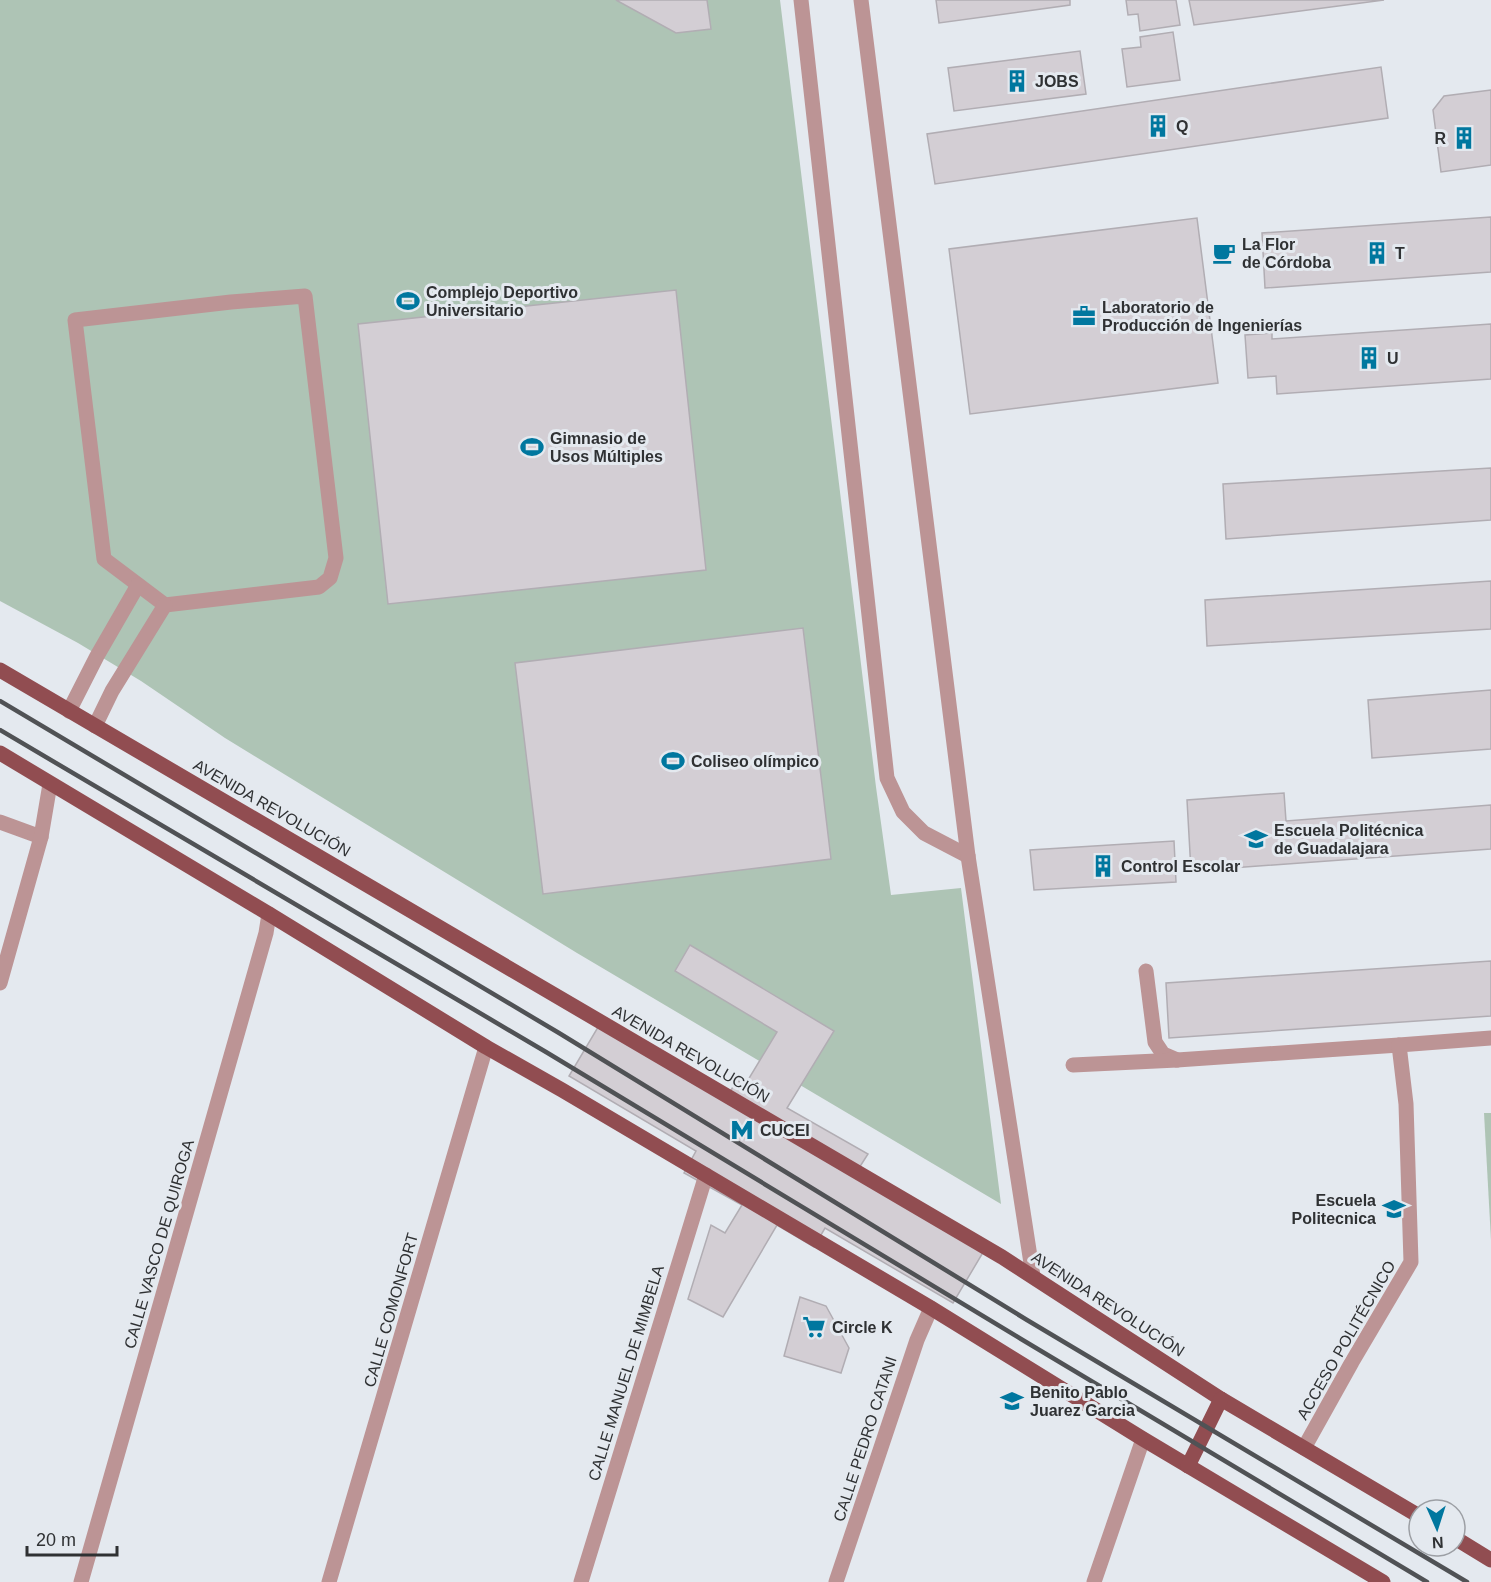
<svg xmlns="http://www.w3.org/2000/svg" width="1491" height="1582" font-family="Arial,sans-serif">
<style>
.green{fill:#aec4b5}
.building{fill:#d3ced4;stroke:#b1adb3;stroke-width:1.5}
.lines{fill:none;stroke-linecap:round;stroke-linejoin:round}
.minor{stroke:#bc9495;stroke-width:15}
.major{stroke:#914d51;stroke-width:15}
.rail{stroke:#505255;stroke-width:4.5}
.labels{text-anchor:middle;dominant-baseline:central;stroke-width:6;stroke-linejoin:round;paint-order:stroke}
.poi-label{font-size:16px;font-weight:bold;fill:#2f3133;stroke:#e4e9ef;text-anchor:start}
.street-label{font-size:16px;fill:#2f3133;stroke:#e4e9ef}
</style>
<rect width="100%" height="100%" fill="#e4e9ef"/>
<g class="green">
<polygon points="0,0 780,0 876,787 891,895 961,888 1001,1204 577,953 225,738 141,681 78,643 0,601"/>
<polygon points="1484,1113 1491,1113 1491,1240"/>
</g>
<g class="building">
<polygon points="616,0 707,0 711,29 676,33"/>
<polygon points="936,0 1070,0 1070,5 939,23"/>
<polygon points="1126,0 1176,0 1180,25 1140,31 1138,14 1128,15"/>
<polygon points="1189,0 1384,0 1194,25"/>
<polygon points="1173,32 1180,80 1127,87 1122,49 1141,47 1140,37"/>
<polygon points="1080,51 1086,94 954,111 948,68"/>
<polygon points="1381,67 1388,118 935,184 927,134"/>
<polygon points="1491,90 1491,165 1441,172 1433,110 1444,96"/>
<polygon points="1491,217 1491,272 1265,288 1262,233"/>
<polygon points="1197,218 1218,383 970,414 949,249"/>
<polygon points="676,290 706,570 388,604 358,324"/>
<polygon points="1491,324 1491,379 1277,394 1276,376 1248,378 1245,335 1272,333 1272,339"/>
<polygon points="1491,468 1491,520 1226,539 1223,484"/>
<polygon points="1491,581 1491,629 1207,646 1205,600"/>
<polygon points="803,628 831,859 543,894 515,663"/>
<polygon points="1491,690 1491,749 1372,758 1368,700"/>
<polygon points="1284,793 1286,821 1491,805 1491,849 1191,871 1187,800"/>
<polygon points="1174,841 1176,882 1034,890 1030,850"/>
<polygon points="690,945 834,1031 787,1108 868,1154 859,1168 988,1244 953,1303 825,1228 814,1247 777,1225 723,1317 688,1299 711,1225 725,1233 742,1205 684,1173 696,1151 569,1076 604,1017 730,1092 737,1080 745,1085 777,1032 675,971"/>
<polygon points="1491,961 1491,1016 1169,1038 1166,983"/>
<polygon points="800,1297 826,1306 849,1348 841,1373 784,1356"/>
</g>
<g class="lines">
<g class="minor">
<polyline points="801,0 887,778 903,812 924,833 968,856"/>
<polyline points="861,0 968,856 1033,1276"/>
<polygon points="305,296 336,558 330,578 319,587 165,605 104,559 75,320 231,302"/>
<polyline points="69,711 97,656 138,585"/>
<polyline points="95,726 112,691 165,605"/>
<polyline points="0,822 41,837"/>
<polyline points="1146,971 1155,1042 1163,1054 1177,1060"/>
<polyline points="0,983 41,837 50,784"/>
<polyline points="1073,1065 1177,1060 1399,1045"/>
<polyline points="1304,1448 1352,1362 1411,1262 1406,1104 1399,1045 1491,1038"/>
<polyline points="81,1582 266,933 269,914"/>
<polyline points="329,1582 486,1047"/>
<polyline points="581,1582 706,1175"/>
<polyline points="836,1582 917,1340 931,1308"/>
<polyline points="1094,1582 1143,1439"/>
</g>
<g class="major">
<polyline points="0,670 1002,1257 1221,1399 1419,1516"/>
<polyline points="0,753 269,914 486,1047 562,1090 931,1308 1143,1439 1383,1582"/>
<polyline points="1188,1466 1221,1399"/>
<polyline points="1455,1538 1491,1560"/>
</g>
<g class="rail">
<polyline points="0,701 559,1033 1027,1320 1467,1582"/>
<polyline points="0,730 546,1052 1021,1339 1427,1582"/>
</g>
</g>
<defs>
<g id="building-bare" transform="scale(1.8)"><path d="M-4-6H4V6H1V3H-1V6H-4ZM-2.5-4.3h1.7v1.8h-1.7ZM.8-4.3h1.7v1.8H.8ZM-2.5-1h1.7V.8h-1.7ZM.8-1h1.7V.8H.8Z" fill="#00779f" stroke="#e4e9ef" stroke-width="2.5" paint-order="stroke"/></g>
<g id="cafe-bare" transform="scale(1.8)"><path d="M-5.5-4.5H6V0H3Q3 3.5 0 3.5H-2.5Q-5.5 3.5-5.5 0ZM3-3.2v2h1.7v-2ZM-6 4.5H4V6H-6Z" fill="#00779f" stroke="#e4e9ef" stroke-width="2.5" paint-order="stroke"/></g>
<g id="stadium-bare" transform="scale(1.8)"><path d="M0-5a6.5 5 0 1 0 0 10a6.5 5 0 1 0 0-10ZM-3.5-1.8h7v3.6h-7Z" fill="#00779f" stroke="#e4e9ef" stroke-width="2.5" paint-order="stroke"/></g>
<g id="office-bare" transform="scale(1.8)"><path d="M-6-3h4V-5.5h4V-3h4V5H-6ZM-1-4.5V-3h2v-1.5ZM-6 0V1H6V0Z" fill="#00779f" stroke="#e4e9ef" stroke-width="2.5" paint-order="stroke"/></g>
<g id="university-bare" transform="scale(1.8)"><path d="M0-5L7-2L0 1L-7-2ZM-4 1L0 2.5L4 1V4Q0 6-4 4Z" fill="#00779f" stroke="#e4e9ef" stroke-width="2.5" paint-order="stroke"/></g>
<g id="metro-bare" transform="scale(1.8)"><path d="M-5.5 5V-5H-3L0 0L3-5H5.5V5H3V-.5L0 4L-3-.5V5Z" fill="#00779f" stroke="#e4e9ef" stroke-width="2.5" paint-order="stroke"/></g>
<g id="supermarket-bare" transform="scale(1.8)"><path d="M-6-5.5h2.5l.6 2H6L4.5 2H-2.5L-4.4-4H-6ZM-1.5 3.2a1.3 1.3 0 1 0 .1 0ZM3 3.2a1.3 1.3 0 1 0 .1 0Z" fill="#00779f" stroke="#e4e9ef" stroke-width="2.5" paint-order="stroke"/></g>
<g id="school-bare" transform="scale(1.8)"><path d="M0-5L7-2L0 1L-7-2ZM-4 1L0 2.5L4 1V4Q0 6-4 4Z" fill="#00779f" stroke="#e4e9ef" stroke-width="2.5" paint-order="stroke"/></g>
</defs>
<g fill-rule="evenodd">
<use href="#building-bare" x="1017" y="81"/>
<use href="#building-bare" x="1158" y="126"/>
<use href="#building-bare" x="1464" y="138"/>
<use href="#cafe-bare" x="1224" y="253"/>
<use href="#building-bare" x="1377" y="253"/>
<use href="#stadium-bare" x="408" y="301"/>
<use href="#office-bare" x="1084" y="316"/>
<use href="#building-bare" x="1369" y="358"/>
<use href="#stadium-bare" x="532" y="447"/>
<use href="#stadium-bare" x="673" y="761"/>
<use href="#university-bare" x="1256" y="839"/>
<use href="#building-bare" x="1103" y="866"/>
<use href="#metro-bare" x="742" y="1130"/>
<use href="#university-bare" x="1394" y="1209"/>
<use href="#supermarket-bare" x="814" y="1327"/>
<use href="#school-bare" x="1012" y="1401"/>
</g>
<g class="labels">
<g class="poi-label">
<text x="1035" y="81">JOBS</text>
<text x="1176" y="126">Q</text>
<text x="1446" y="138" text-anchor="end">R</text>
<text x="1242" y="244">La Flor<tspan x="1242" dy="18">de Córdoba</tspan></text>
<text x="1395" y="253">T</text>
<text x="426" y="292">Complejo Deportivo<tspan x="426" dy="18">Universitario</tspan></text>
<text x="1102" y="307">Laboratorio de<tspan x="1102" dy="18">Producción de Ingenierías</tspan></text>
<text x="1387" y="358">U</text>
<text x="550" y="438">Gimnasio de<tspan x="550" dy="18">Usos Múltiples</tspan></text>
<text x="691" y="761">Coliseo olímpico</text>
<text x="1274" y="830">Escuela Politécnica<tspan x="1274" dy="18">de Guadalajara</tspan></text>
<text x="1121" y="866">Control Escolar</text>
<text x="760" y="1130">CUCEI</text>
<text x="1376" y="1200" text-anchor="end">Escuela<tspan x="1376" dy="18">Politecnica</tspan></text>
<text x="832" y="1327">Circle K</text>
<text x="1030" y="1392">Benito Pablo<tspan x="1030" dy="18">Juarez Garcia</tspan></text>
</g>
<g class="street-label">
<text transform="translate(272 808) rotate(30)">AVENIDA REVOLUCIÓN</text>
<text transform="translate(691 1054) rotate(30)">AVENIDA REVOLUCIÓN</text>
<text transform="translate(159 1244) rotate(-74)">CALLE VASCO DE QUIROGA</text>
<text transform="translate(1108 1304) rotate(33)">AVENIDA REVOLUCIÓN</text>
<text transform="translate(391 1310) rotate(-74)">CALLE COMONFORT</text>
<text transform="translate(1346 1340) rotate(-60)">ACCESO POLITÉCNICO</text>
<text transform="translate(626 1373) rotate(-73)">CALLE MANUEL DE MIMBELA</text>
<text transform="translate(865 1439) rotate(-72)">CALLE PEDRO CATANI</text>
</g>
</g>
<g transform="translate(1437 1528) rotate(177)"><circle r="28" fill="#e4e9ef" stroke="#9c9fa4" stroke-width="1.5"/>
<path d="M0-4.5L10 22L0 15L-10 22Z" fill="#00779f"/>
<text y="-9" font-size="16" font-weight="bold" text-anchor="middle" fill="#2f3133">N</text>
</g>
<path d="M27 1546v9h90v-9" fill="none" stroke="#2f3133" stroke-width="3"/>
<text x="36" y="1546" font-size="18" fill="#2f3133" stroke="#e4e9ef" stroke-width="4.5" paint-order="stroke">20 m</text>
</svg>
